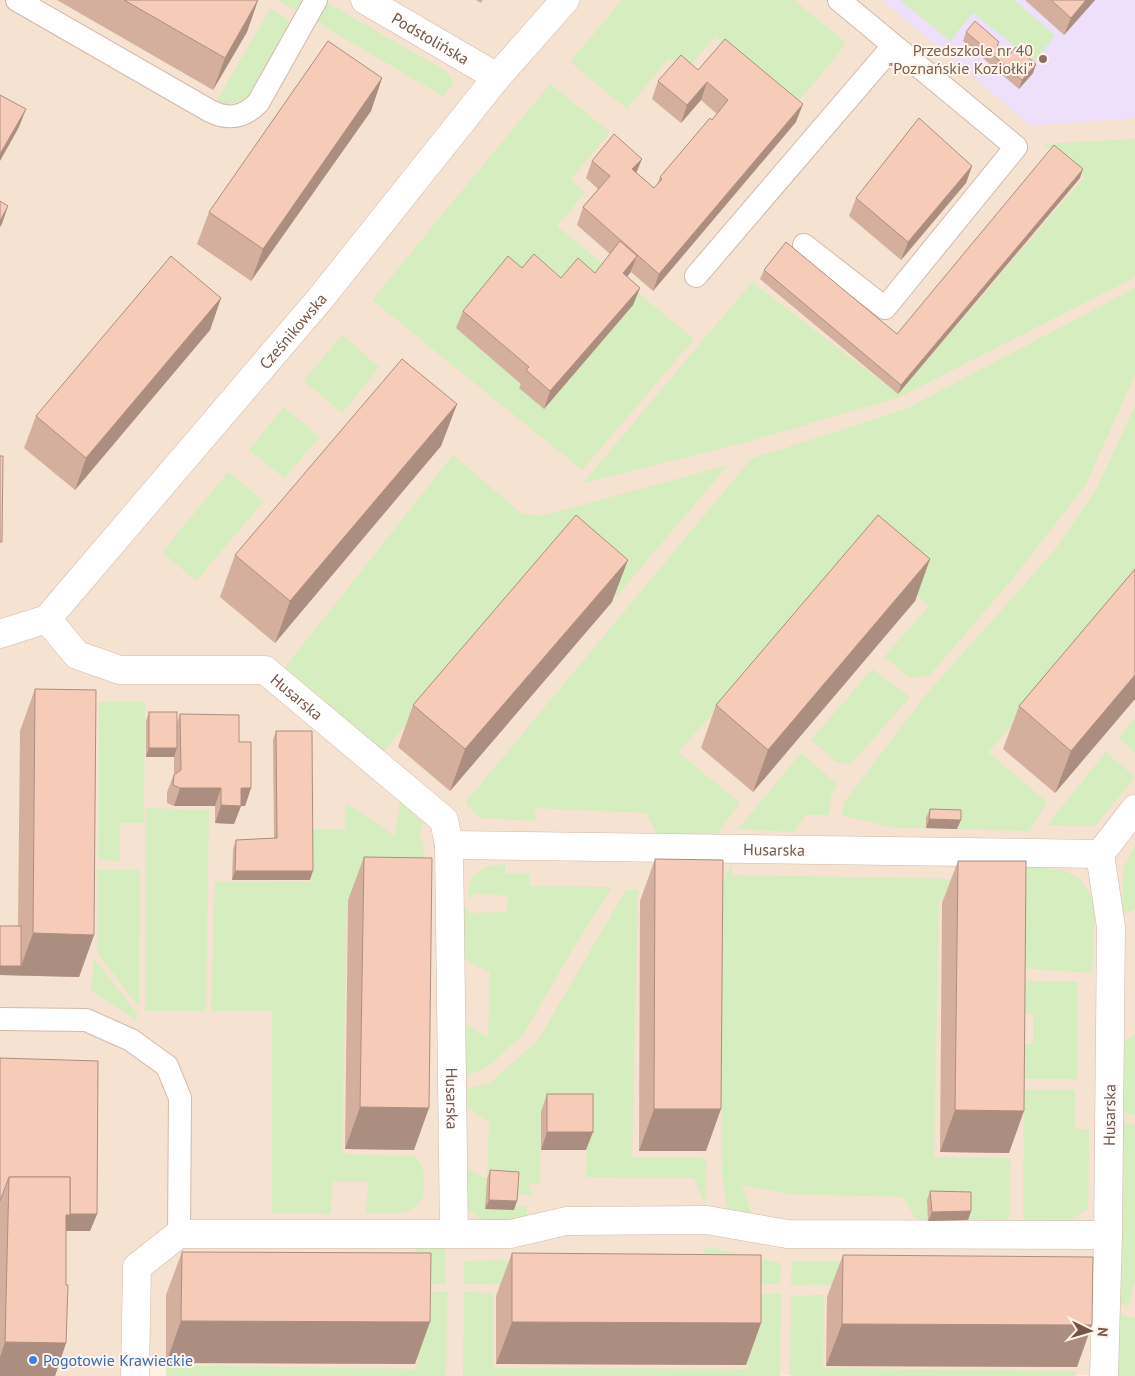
<svg xmlns="http://www.w3.org/2000/svg" width="1135" height="1376" font-family="'PT Sans',sans-serif">
<style>
.residential{fill:#f6e2d0}
.education{fill:#eedffa}
.green{fill:#d6edbf}
.lines{fill:none;stroke-linecap:round;stroke-linejoin:round}
.lane-casing{stroke:#d2b9aa;stroke-width:24}
.street-casing{stroke:#d2b9aa;stroke-width:29}
.lane{stroke:#fff;stroke-width:22}
.street{stroke:#fff;stroke-width:28}
.wall{fill:#d4af9e}
.shaded-wall{fill:#ac8e81}
.building{fill:#f6cbb8;stroke:#ac8e81}
.education-dot{fill:#8d6e63;stroke:#fff5ea;stroke-width:2}
.shop-dot{fill:#3f7fe0;stroke:#fff5ea;stroke-width:2}
.labels{text-anchor:middle;dominant-baseline:central;stroke-width:4;stroke-linejoin:round;paint-order:stroke}
.street-label{font-size:16px;fill:#785446;stroke:#fff5ea}
.education-label{font-size:16px;fill:#785e54;stroke:#fff5ea;text-anchor:end}
.shop-label{font-size:16px;fill:#366cbe;stroke:#fff5ea;text-anchor:start}
</style>
<rect width="100%" height="100%" fill="#fef1e2"/>
<polygon class="residential" points="0,0 1135,0 1135,1375 390,1376 166,1363 121,1376 0,1376"/>
<polygon class="education" points="882,0 1135,0 1135,118 1031,126"/>
<g class="green">
<polygon points="278,0 305,0 299,12"/>
<polygon points="622,0 794,0 845,42 839,53 796,104 715,37 686,70 669,58 627,109 570,62"/>
<polygon points="900,0 1014,0 1055,35 1035,62 973,13 950,41"/>
<polygon points="326,2 446,71 454,83 443,96 315,21"/>
<path d="M270,9L293,22L254,90C242,102 232,106 215,104Z"/>
<polygon points="550,84 610,132 571,179 585,192 557,226 694,339 582,470 372,300"/>
<polygon points="1135,139 1135,277 900,397 747,442 583,483 752,282 898,394 1084,177 1044,144"/>
<polygon points="1135,288 1135,375 1086,484 1014,577 930,675 911,678 884,657 929,606 862,548 678,752 740,803 716,835 658,836 646,813 534,808 537,821 480,818 465,803 751,459 906,409"/>
<polygon points="342,335 379,367 342,413 304,381"/>
<polygon points="1135,406 1135,585 988,752 1047,802 1029,831 957,829 958,819 927,818 926,828 896,828 841,815 845,801 924,697 1054,551 1097,488"/>
<polygon points="284,407 320,437 284,478 249,450"/>
<polygon points="453,455 521,513 541,516 728,465 616,597 557,545 383,752 283,670"/>
<polygon points="228,472 264,501 196,581 162,552"/>
<polygon points="872,669 910,697 851,764 836,762 811,740"/>
<polygon points="99,702 145,702 144,823 120,823 120,861 98,860"/>
<polygon points="1135,718 1135,752 1118,738"/>
<polygon points="1106,752 1135,777 1095,826 1047,825"/>
<polygon points="801,753 837,784 831,795 829,815 806,815 794,832 738,829"/>
<path d="M400,801L423,823L419,835C430,857 422,874 416,897H347L342,1154L414,1156C424,1167 424,1169 424,1184C424,1219 392,1213 366,1213L368,1182H332L331,1214L272,1213V1011H211L215,882L311,881L310,829H345L346,803L395,836Z"/>
<polygon points="146,808 209,810 206,1011 145,1011"/>
<polygon points="1135,846 1135,909 1122,915 1123,869"/>
<polygon points="732,861 732,875 1013,880 1013,900 939,900 934,1157 1010,1158 1009,1220 968,1220 968,1202 927,1200 928,1221 917,1221 903,1197 791,1194 742,1185 752,1214 728,1210 722,1175 719,891"/>
<polygon points="505,864 505,874 529,874 529,886 612,887 571,952 523,1035 487,1067 457,1081 459,1021 488,1037 490,973 458,956 460,908 468,908 469,913 506,912 508,896 474,893 473,897 468,897 471,878 486,867"/>
<polygon points="1025,866 1064,870 1080,879 1088,891 1095,904 1092,973 1022,968"/>
<polygon points="98,870 140,870 139,1007 97,952"/>
<polygon points="626,890 638,890 632,1157 706,1158 705,1205 694,1178 586,1177 587,1113 541,1111 540,1183 528,1185 533,1195 515,1194 514,1206 527,1207 527,1218 485,1222 461,1205 457,1163 487,1179 489,1122 459,1102 459,1091 490,1083 538,1040"/>
<polygon points="94,958 138,1015 136,1020 91,991"/>
<polygon points="1021,981 1077,982 1077,1079 1020,1079 1020,1044 1033,1044 1033,1014 1021,1014"/>
<polygon points="1135,1035 1135,1115 1119,1111 1119,1044"/>
<path d="M1024,1090H1075V1129H1089L1088,1208C1062,1228 1054,1224 1023,1224Z"/>
<polygon points="1120,1121 1135,1125 1135,1280 1128,1306 1115,1302"/>
<polygon points="415,1247 445,1247 446,1284 350,1284 415,1262"/>
<polygon points="707,1247 781,1263 780,1284 680,1284"/>
<polygon points="517,1260 559,1283 464,1284 464,1261"/>
<polygon points="792,1261 891,1263 890,1284 791,1285"/>
<polygon points="419,1292 447,1292 446,1376 166,1376 166,1365 417,1369"/>
<polygon points="464,1292 494,1293 494,1368 748,1369 749,1294 781,1294 780,1376 463,1376"/>
<polygon points="824,1295 823,1368 1076,1371 1076,1376 790,1376 791,1296"/>
<polygon points="1116,1313 1135,1318 1135,1376 1114,1376"/>
</g>
<g class="lines">
<g class="lane-casing">
<g id="lane">
<path d="M17,0L210,111C228,120 243,118 258,103L316,0"/>
<polyline points="804,245 885,308 1016,147 839,0"/>
<polyline points="696,276 893,46"/>
<polyline points="0,1019 86,1020 131,1040 167,1066 180,1098 179,1234"/>
</g>
</g>
<g class="street-casing">
<g id="street">
<path id="s1" d="M365,0L497,77"/>
<path id="s2" d="M47,619L77,655L120,670H265L444,820L449,845L454,1233"/>
<path id="s3" d="M0,634L47,619L320,299L497,77L565,0"/>
<path id="s4" d="M449,845L1100,854"/>
<polyline points="135,1376 137,1267 179,1234 511,1234 566,1221 707,1220 787,1234 1108,1235"/>
<path id="s5" d="M1104,1376L1108,1235L1111,927L1100,854L1135,809"/>
</g>
</g>
<use href="#lane" class="lane"/>
<use href="#street" class="street"/>
</g>
<g class="wall">
<polygon points="57,0 258,0 247,32 213,90"/>
<polygon points="476,0 483,0 481,3"/>
<polygon points="1025,0 1095,0 1064,35"/>
<polygon points="966,32 998,46 1009,55 1036,64 1033,73 1019,89 963,41"/>
<polygon points="698,70 796,122 653,291 631,272 627,277 640,288 633,305 544,409 519,388 521,384 456,328 463,311 522,268 561,278 595,273 610,254 577,225 583,207 598,189 586,178 592,161 637,173 654,188 657,185 660,177 717,114 701,100 681,123 652,99 658,81"/>
<polygon points="382,78 371,111 251,281 197,244 209,212"/>
<polygon points="972,166 966,183 901,260 849,216 856,198"/>
<polygon points="1080,178 898,394 760,279 764,270 897,334"/>
<polygon points="221,298 210,330 75,490 24,448 36,416"/>
<polygon points="457,404 441,446 275,643 220,597 235,555"/>
<polygon points="930,559 915,601 753,792 701,748 716,705"/>
<polygon points="1135,569 1135,699 1055,793 1003,749 1019,706"/>
<polygon points="612,602 450,791 398,747 413,705"/>
<polygon points="35,689 94,935 79,977 0,975 0,926 18,926 20,731"/>
<polygon points="149,712 177,723 180,714 239,742 251,788 245,806 241,806 234,824 215,823 215,806 174,806 167,803 167,792 174,774 174,756 174,757 146,757 146,721"/>
<polygon points="276,731 310,880 232,880 233,849 236,840 274,838 273,740"/>
<polygon points="930,809 957,829 926,828 926,818"/>
<polygon points="364,857 414,1150 345,1149 348,900"/>
<polygon points="655,859 706,1151 639,1151 640,901"/>
<polygon points="958,861 1009,1153 940,1152 942,903"/>
<polygon points="0,1058 97,1214 90,1231 66,1231 66,1343 55,1376 0,1376"/>
<polygon points="547,1094 586,1150 541,1150 541,1112"/>
<polygon points="490,1170 514,1210 485,1209 487,1179"/>
<polygon points="930,1191 971,1211 968,1220 928,1221 927,1200"/>
<polygon points="182,1252 415,1364 166,1363 166,1295"/>
<polygon points="512,1253 761,1323 746,1365 496,1364 496,1296"/>
<polygon points="843,1255 1077,1367 826,1366 827,1297"/>
</g>
<g class="shaded-wall">
<polygon points="258,0 247,32 213,90 225,58"/>
<polygon points="1086,0 1095,0 1064,35 1071,18"/>
<polygon points="1036,64 1033,73 1019,89 1022,80"/>
<polygon points="382,78 371,111 251,281 263,249"/>
<polygon points="707,82 701,100 681,123 687,105"/>
<polygon points="803,104 796,122 653,291 659,274"/>
<polygon points="26,109 19,127 0,161 0,154"/>
<polygon points="642,159 635,176 632,169"/>
<polygon points="972,166 966,183 901,260 908,242"/>
<polygon points="1083,169 1080,178 898,394 901,385"/>
<polygon points="8,206 2,224 0,227 0,221"/>
<polygon points="637,256 630,273 616,290 623,273"/>
<polygon points="640,288 633,305 544,409 550,391"/>
<polygon points="221,298 210,330 75,490 86,458"/>
<polygon points="457,404 441,446 275,643 290,601"/>
<polygon points="930,559 915,601 753,792 768,750"/>
<polygon points="628,560 612,602 450,791 465,749"/>
<polygon points="1135,675 1135,699 1055,793 1071,751"/>
<polygon points="149,748 177,748 174,757 146,757"/>
<polygon points="180,788 221,788 215,806 174,806"/>
<polygon points="241,788 251,788 245,806 234,806"/>
<polygon points="221,805 241,806 234,824 215,823"/>
<polygon points="929,819 961,820 957,829 926,828"/>
<polygon points="235,871 313,871 310,880 232,880"/>
<polygon points="33,933 94,935 79,977 0,975 0,966 21,966"/>
<polygon points="360,1107 429,1108 414,1150 345,1149"/>
<polygon points="654,1109 721,1109 706,1151 639,1151"/>
<polygon points="955,1110 1024,1111 1009,1153 940,1152"/>
<polygon points="547,1132 593,1132 586,1150 541,1150"/>
<polygon points="489,1200 517,1201 514,1210 485,1209"/>
<polygon points="971,1211 968,1220 928,1221 932,1212"/>
<polygon points="8,1213 97,1214 90,1231 64,1231"/>
<polygon points="181,1321 430,1322 415,1364 166,1363"/>
<polygon points="512,1322 761,1323 746,1365 496,1364"/>
<polygon points="842,1324 1092,1325 1077,1367 826,1366"/>
<polygon points="5,1342 66,1343 55,1376 0,1376 0,1357"/>
</g>
<g class="building">
<polygon points="124,0 258,0 225,58"/>
<polygon points="1051,0 1086,0 1071,18"/>
<polygon points="975,21 999,42 997,45 1009,55 1016,47 1036,64 1022,80 966,32"/>
<polygon points="725,39 803,104 659,274 583,207 610,176 592,161 614,134 642,159 632,169 654,188 662,179 660,177 710,118 712,120 728,100 707,82 687,105 658,81 681,55 698,70"/>
<polygon points="328,41 382,78 263,249 209,212"/>
<polygon points="0,95 26,109 0,154"/>
<polygon points="919,118 972,166 908,242 856,198"/>
<polygon points="1054,145 1083,169 901,385 764,270 786,242 897,334"/>
<polygon points="0,201 8,206 0,221"/>
<polygon points="620,241 637,256 623,273 640,288 550,391 526,370 529,367 463,311 508,256 522,268 534,254 561,278 578,258 595,273"/>
<polygon points="171,256 221,298 86,458 36,416"/>
<polygon points="402,359 457,404 290,601 235,555"/>
<polygon points="0,456 3,456 2,542 0,542"/>
<polygon points="576,515 628,560 465,749 413,705"/>
<polygon points="878,515 930,559 768,750 716,705"/>
<polygon points="1135,569 1135,675 1071,751 1019,706"/>
<polygon points="35,689 96,690 94,935 33,933"/>
<rect x="149" y="712" width="28" height="36"/>
<polygon points="180,714 239,715 239,742 251,742 251,788 241,788 241,806 221,805 221,788 180,788 173,785 174,775 181,770"/>
<polygon points="276,731 312,731 313,871 235,871 236,840 277,838"/>
<polygon points="930,809 961,810 961,820 929,819"/>
<polygon points="364,857 432,858 429,1108 360,1107"/>
<polygon points="655,859 723,860 721,1109 654,1109"/>
<polygon points="958,861 1026,861 1024,1111 955,1110"/>
<rect x="0" y="926" width="21" height="40"/>
<polygon points="0,1058 98,1061 97,1214 70,1214 70,1177 9,1177 0,1201"/>
<rect x="547" y="1094" width="46" height="38"/>
<polygon points="490,1170 519,1172 517,1201 489,1200"/>
<polygon points="9,1177 70,1177 70,1215 66,1215 66,1285 68,1285 66,1343 5,1342"/>
<polygon points="930,1191 971,1192 971,1211 932,1212"/>
<polygon points="182,1252 431,1253 430,1322 181,1321"/>
<polygon points="512,1253 761,1255 761,1323 512,1322"/>
<polygon points="843,1255 1093,1257 1092,1325 842,1324"/>
</g>
<circle class="education-dot" cx="1043" cy="59" r="5"/>
<circle class="shop-dot" cx="33" cy="1360" r="5"/>
<g class="labels">
<g class="street-label">
<text stroke="none"><textPath href="#s1" startOffset="76">Podstolińska</textPath></text>
<text stroke="none"><textPath href="#s3" startOffset="428">Cześnikowska</textPath></text>
<text stroke="none"><textPath href="#s2" startOffset="279">Husarska</textPath></text>
<text stroke="none"><textPath href="#s4" startOffset="325">Husarska</textPath></text>
<text stroke="none"><textPath href="#s2" startOffset="750">Husarska</textPath></text>
<text stroke="none"><textPath href="#s5" startOffset="261">Husarska</textPath></text>
</g>
<g class="education-label">
<text x="1033" y="50">Przedszkole nr 40<tspan x="1033" dy="18">"Poznańskie Koziołki"</tspan></text>
</g>
<g class="shop-label">
<text x="43" y="1360">Pogotowie Krawieckie</text>
</g>
</g>
<g transform="translate(1090 1331) rotate(95)" stroke="#fff5ea" stroke-width="4" paint-order="stroke">
<path d="M0-4L9 19L0 12L-9 19Z" fill="#785446"/>
<text y="-8" font-size="14" font-weight="bold" text-anchor="middle" fill="#785446">N</text>
</g>
</svg>
